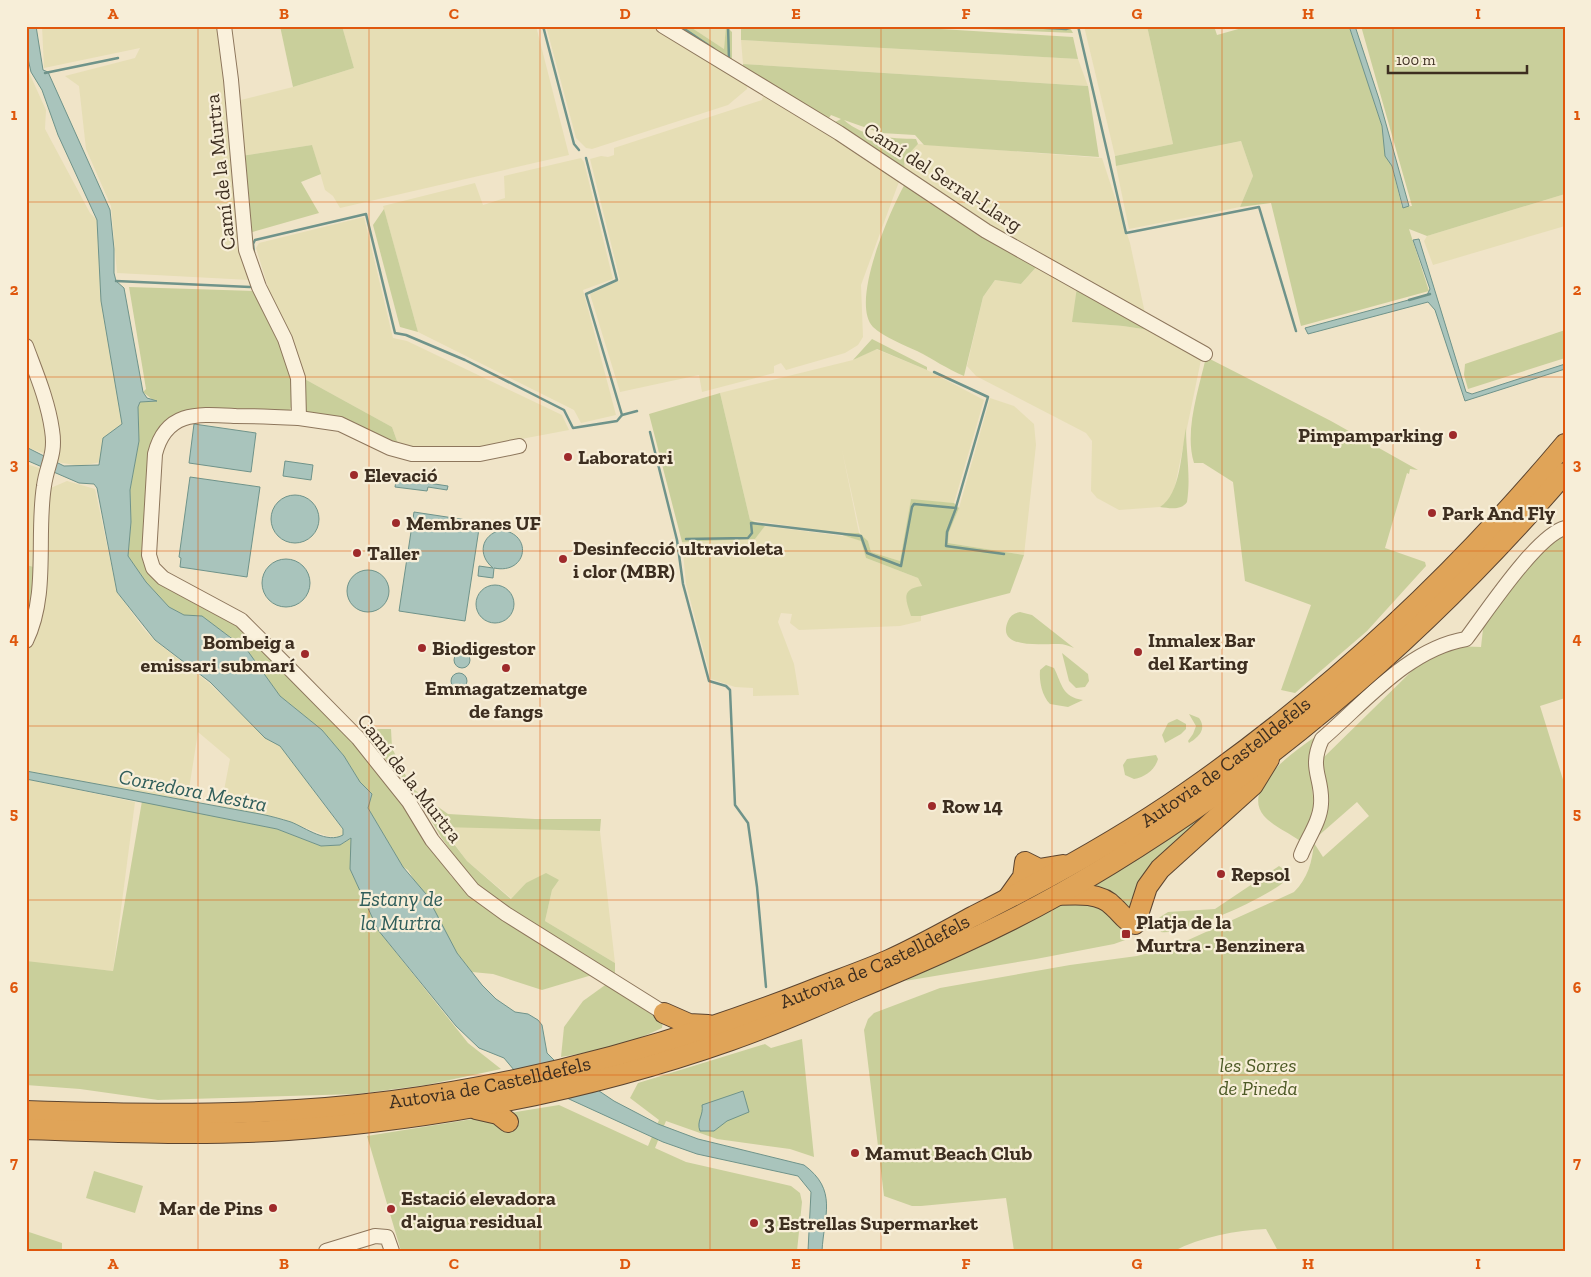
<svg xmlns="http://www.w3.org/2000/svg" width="1591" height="1277" font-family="'Zilla Slab',serif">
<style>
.farmland{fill:#e6deb5}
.green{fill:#c9cf9b}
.water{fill:#a9c4bc;stroke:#6f938a}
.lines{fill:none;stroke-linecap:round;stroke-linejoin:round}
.stream{stroke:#6f938a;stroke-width:2.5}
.minor-casing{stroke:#8d765c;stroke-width:16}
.highway-casing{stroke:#5b4430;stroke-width:22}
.minor{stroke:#faf1dc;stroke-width:14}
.highway{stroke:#e0a458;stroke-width:20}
.grid{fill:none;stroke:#df570d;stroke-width:1;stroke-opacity:0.55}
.poi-dot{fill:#9e2a2b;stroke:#f7eed8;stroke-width:2}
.labels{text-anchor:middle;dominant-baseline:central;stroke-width:4.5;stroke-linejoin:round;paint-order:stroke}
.street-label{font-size:20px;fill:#3d2e20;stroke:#f7eed8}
.poi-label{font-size:20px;font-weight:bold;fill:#3d2e20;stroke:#f7eed8;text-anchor:start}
.park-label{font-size:20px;font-style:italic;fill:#4d5a26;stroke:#f7eed8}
.water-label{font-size:21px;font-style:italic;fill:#2f5d5a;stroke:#f7eed8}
.neatline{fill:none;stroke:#df570d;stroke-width:2}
.grid-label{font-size:16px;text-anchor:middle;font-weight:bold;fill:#df570d}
</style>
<rect width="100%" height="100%" fill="#f0e4c8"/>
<g class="farmland">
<polygon points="42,26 220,26 250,280 117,273 111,206 86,149 79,86 65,76 135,58 140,48 44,68"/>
<polygon points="342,26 536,26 569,155 340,208 333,196 325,190 312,145 241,156 237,101 293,87 354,68"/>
<polygon points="546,26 660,26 748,83 747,89 728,105 592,149 586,148 576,138"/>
<polygon points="689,26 726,26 724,49"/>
<polygon points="1084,26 1147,26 1173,144 1115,156"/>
<polygon points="741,40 1078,59 1088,86 743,64"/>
<polygon points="26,66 46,110 45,129 90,213 97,220 101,301 122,424 103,438 101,462 81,466 56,462 35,359 26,337"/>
<polygon points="764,92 900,179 861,285 863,337 858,345 845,353 786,370 781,363 774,366 774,373 702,392 699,375 620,392 590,294 620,280 590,159 601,156 608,157 614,155 614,148 762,100"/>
<polygon points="1241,141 1253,176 1240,207 1129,229 1116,166"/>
<polygon points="918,144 1102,158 1130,243 1146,318 1026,251 905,172 904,159"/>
<polygon points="581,158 584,162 613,279 583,290 616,415 581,423 574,410 418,332 383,206 475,183 483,205 505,198 504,176"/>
<polygon points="1565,194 1565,226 1433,265 1424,241 1427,236"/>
<polygon points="364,217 393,338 407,341 562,415 569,430 468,449 403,448 397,441 392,427 301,377 265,289 268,287 256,248 259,243"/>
<polygon points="1038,265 1077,287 1073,322 1123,326 1156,331 1202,355 1174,491 1167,503 1160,507 1119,510 1097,498 1091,491 1092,441 1086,433 976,376 967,366 983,297 995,280 1021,284"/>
<polygon points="876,349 927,370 984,400 954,503 911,500 900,561 871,552 868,541 861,536 842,450 859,533 836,533 750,520 720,393 853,360"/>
<polygon points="26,350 39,384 49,455 26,447"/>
<polygon points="990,398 1014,406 1034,424 1036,445 1024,555 948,543 949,532 959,508"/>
<polygon points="26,464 43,469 34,567 26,565"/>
<polygon points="67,481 95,489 117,592 143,628 154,640 209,683 265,738 280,746 343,830 343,835 338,837 327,836 279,818 221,806 230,759 198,732 187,802 26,771 26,657 34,634 46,490"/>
<polygon points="765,526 850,537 862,541 866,558 918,578 922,586 911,615 921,616 921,621 900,626 799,630 790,623 792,614 781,613 778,622 794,664 799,695 753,696 753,688 735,687 711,679 686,584 682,542 755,539"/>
<polygon points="26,779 135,802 113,971 26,962"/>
<polygon points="441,826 600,831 615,963 545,921 552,890 559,880 526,883 512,899 467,861"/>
</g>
<g class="green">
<polygon points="280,26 342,26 354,68 293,87"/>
<polygon points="675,26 689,26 724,49 726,26 732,32 732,60"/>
<polygon points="741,26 892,26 1073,37 1078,59 741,40"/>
<polygon points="915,26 1069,26 1073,33"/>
<polygon points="1147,26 1214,26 1217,35 1249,26 1349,26 1382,126 1402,207 1412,206 1361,26 1565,26 1565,194 1427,236 1409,229 1429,291 1301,326 1271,203 1240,207 1253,176 1241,141 1116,166 1115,156 1173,144"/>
<path d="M743,64L1088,86L1099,157L924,145L915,135L881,133L844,120C864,138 890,138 916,139L918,144L904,159L905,172L833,127L835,122L841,119L831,115L827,121L744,72Z"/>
<polygon points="312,145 321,174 301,182 319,213 249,233 241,156"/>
<path d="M906,182L1038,265L1021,284L995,280L983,297L964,376C947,369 933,359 917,351C904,345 884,337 873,327C849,302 892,206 906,182Z"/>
<polygon points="384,209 418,332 400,327 373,225"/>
<path d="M129,287L255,291C269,318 311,388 286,415L164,424L148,567L238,621L344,730L400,798L451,876L482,904L592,975L542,990L493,974L472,972L457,953L408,870L403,867L368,808L372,794L360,782L344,756L322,730L280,696L247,650L202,616L184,615L169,607L146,582L128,556L131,522L130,490L139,441L138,407L140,402L154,401L143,392L146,389Z"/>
<polygon points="1077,287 1156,331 1123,326 1072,322"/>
<polygon points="1565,330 1565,358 1468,389 1464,375 1465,364"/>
<polygon points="872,339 927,367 927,370 877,349 853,360"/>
<path d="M1206,357L1331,421L1418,470L1410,469L1409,474L1407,473L1385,548L1425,562L1426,566L1367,631L1295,693L1281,690L1311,605L1245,581L1233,482L1203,463H1194C1184,432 1199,388 1206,357Z"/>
<polygon points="301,377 392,427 397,441 403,448 302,414"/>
<polygon points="720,393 750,520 765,526 755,539 682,542 649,414"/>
<path d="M1186,428C1186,454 1191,476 1187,502C1181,511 1169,508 1160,507C1181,494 1181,452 1186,428Z"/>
<path d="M911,499L954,503L959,508L949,532L948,543L1024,555L1010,593L921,616H911C906,600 900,589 922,586L918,578L866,558L861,541L836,533H859L868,541L871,552L900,561Z"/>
<path d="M1565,534V698L1540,706L1565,786V1251H1278L1266,1229C1236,1230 1201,1237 1174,1251H1014L1006,1198L921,1206H912L884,1196L864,1030L868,1019L874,1013L940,988L1070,965L1137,956L1175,946L1294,892C1308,878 1312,862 1314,843L1323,857L1369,816L1357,802L1317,837L1322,759L1420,663L1453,646L1481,647L1484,620L1551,538Z"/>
<polygon points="26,565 34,567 35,585 26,635"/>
<path d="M1020,612L1032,615L1074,648C1069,646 1064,644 1059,644C1046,643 995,651 1008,621C1010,616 1014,613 1020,612Z"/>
<polygon points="1062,653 1088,674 1089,681 1085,687 1076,688 1069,681"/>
<path d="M1046,665L1054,668C1062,684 1062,697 1083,700L1068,707L1050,704C1042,696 1039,681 1040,670Z"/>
<path d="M1189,714L1199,718C1207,729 1199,737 1189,743L1188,741L1193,734L1196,726Z"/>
<polygon points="1177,719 1186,724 1186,729 1181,734 1165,743 1162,735 1168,723"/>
<polygon points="368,729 391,729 392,748 412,788 448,814 535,819 601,819 600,831 441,827 467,861 511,899 526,883 546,873 559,880 552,890 545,921 615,963 615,974 533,924 474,883 441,837 412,788 375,747"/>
<path d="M1322,732L1310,755L1314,812L1300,841C1289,833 1273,826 1264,816C1239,786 1301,747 1322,732Z"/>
<path d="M1156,755L1158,759C1155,770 1145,777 1134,779L1125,775L1123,765L1127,759Z"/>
<polygon points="1245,785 1141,884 1128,911 1117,895 1093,887"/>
<polygon points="142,801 277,829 321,846 340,845 352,838 350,869 378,930 468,1043 501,1069 426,1085 357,1094 158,1100 80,1089 26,1085 26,961 113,971"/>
<path d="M1279,866L1286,871V880C1271,896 1182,936 1161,932L1157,919L1168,912L1215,909Z"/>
<polygon points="1089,900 1119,921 1128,939 1114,944 1036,959 905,981 1069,901"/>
<path d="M608,983L663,1020L662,1028C630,1044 596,1051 561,1057L564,1027L583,1001Z"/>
<polygon points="802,1039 814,1157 790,1149 717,1139 666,1121 655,1148 686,1162 791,1186 800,1193 802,1202 797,1251 401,1251 367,1136 559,1105 648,1146 659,1120 630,1098 638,1083 765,1044 771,1048"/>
<polygon points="94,1171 143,1186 135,1213 86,1198"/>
<polygon points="26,1231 62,1243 62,1251 26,1251"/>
</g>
<g class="water">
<path d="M28,26H36L43,70L48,72L110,210L114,249V273L116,281L124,288L143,392L147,398L157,401L140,402L138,407L139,441L130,490L131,522L128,556L146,582L169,607L184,615L202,616L247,650L280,696L322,730L344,756L360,782L372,794L368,808L403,867L426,894L457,953L482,985L496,999L515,1012L528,1014L538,1020L542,1025L547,1053L556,1062L614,1101L658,1124L698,1139L804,1165C838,1190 824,1215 822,1251H808L811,1192L798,1176L697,1154L663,1142L569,1099L514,1070L504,1058L479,1048L456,1026L378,930L350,869L351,838L340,845L321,846L277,829L26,779V771L260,814C271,816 281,819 291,822C306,828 327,844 343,835V829L280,746L265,738L210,682L155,640L117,592L97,488L94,484L79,483L26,460V447L64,466L99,465L103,438L122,424L101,301L97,220L58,135L42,90L31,72L26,50Z"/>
<polygon points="1349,26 1355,26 1379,99 1409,206 1403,208 1392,166 1385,156 1382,126"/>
<polygon points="1419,239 1466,392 1472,394 1565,364 1565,369 1465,401 1435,310 1428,302 1308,334 1305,328 1427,295 1430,289 1413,240"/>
<polygon points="194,424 256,433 251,472 189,463"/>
<polygon points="285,461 313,465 311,480 283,476"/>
<polygon points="397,475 429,480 428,483 448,486 447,490 428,487 427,491 395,487"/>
<polygon points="190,477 260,487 247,577 180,567 181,558 179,557"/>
<circle cx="295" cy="519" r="24"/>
<polygon points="414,512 480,522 465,621 399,611"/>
<path d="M501,530C534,534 527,575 494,568L493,578L478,576L479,566L493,568C477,555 481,535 501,530Z"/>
<circle cx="286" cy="583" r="24"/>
<circle cx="368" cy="591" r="21"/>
<circle cx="495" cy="604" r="19"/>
<circle cx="462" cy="660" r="8"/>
<circle cx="459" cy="681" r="8"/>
<path d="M743,1091L749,1112L727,1121L714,1131H700C696,1121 704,1115 702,1105Z"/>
</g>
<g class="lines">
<g class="stream">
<polyline points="543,26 574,144 579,150"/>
<polyline points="680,26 714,49"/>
<polyline points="728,26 729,59"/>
<polyline points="1013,26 1066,29 1076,26"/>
<polyline points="1078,26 1126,233 1259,207 1296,331"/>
<polyline points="45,73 118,58"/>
<polyline points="586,158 617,280 586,294 622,415"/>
<polyline points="254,253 253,244 255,240 366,214 395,333 406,335 465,360 564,410 573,428 617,421 622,415 637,411"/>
<polyline points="116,281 250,287"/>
<polyline points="1409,300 1430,294"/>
<polyline points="934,372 988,397 956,507"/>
<polyline points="650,432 677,540 683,584 709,681 726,686 730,690 735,805 748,823 757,887 766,987"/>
<polyline points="686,539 748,538 752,533 751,523 861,536 867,553 901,566 912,507 914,504 956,508 947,532 946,546 1004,554"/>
</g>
<g class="minor-casing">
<g id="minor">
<path d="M224,26L231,80L246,250L259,287L285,339L298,378L299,418C278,417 257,416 236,416C199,414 166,410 155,454L149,555L153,568L163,578L241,620L286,665L358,738L409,802L432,840L473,890L506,914L664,1013"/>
<polyline points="663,26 839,133 986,231 1205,354"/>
<path d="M26,346C36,373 48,401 52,430C56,455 47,464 44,486C36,536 49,594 26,641"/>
<polyline points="299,418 340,424 390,448 412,454 480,454 519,446"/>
<path d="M1301,855C1307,839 1320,822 1321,804C1323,777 1308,769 1322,739C1365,702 1408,649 1466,639C1485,614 1537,535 1565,528"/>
<polyline points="326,1251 375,1236 387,1237 392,1251"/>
</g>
</g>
<g class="highway-casing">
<g id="highway">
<path d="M1058,895C1076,894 1101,892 1114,907C1122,914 1125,921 1135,924L1147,887L1160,869L1253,785L1269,759"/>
<polyline points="1008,898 1023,877 1025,862 1039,869 1063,865"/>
<polyline points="664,1013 689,1024 708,1025"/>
<polyline points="476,1109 498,1114 508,1122"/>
<path id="s1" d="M26,1111C149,1115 271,1117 393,1101C535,1082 674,1044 807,992C834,981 862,972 889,960C918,947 946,931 974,916C1047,879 1119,840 1186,793C1327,695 1455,575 1565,444"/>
<path d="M26,1129C113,1132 201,1136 288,1130C438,1119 589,1090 731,1040C772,1026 812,1008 852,991C922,962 992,932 1058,895C1249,787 1422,640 1565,473"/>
</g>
</g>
<use href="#minor" class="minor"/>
<use href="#highway" class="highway"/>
</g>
<path class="grid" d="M198,26V1251M369,26V1251M540,26V1251M710,26V1251M881,26V1251M1052,26V1251M1222,26V1251M1393,26V1251M26,202H1565M26,377H1565M26,551H1565M26,726H1565M26,900H1565M26,1075H1565"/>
<g class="poi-dot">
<circle cx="1453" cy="435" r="5"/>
<circle cx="568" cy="457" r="5"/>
<circle cx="354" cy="475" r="5"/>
<circle cx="1432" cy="513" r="5"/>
<circle cx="396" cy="523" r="5"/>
<circle cx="357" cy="553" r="5"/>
<circle cx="563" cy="559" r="5"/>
<circle cx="422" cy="648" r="5"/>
<circle cx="1138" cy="652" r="5"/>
<circle cx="305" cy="654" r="5"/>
<circle cx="506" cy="668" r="5"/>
<circle cx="932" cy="806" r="5"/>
<circle cx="1221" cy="874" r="5"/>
<rect x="1121" y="929" width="10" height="10" rx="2.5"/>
<circle cx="855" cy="1153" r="5"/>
<circle cx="273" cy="1208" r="5"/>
<circle cx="391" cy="1209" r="5"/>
<circle cx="754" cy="1223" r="5"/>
</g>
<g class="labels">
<g class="street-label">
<text transform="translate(220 172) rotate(-96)">Camí de la Murtra</text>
<text transform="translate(943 177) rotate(33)">Camí del Serral-Llarg</text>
<text stroke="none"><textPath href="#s1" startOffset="1276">Autovia de Castelldefels</textPath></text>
<text transform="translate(410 778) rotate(52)">Camí de la Murtra</text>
<text stroke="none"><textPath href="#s1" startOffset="871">Autovia de Castelldefels</textPath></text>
<text stroke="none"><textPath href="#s1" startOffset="466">Autovia de Castelldefels</textPath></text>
</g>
<g class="poi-label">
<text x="1443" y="435" text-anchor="end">Pimpamparking</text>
<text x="578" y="457">Laboratori</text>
<text x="364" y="475">Elevació</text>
<text x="1442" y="513">Park And Fly</text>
<text x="406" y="523">Membranes UF</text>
<text x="573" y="548">Desinfecció ultravioleta<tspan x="573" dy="23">i clor (MBR)</tspan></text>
<text x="367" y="553">Taller</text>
<text x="1148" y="640">Inmalex Bar<tspan x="1148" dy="23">del Karting</tspan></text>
<text x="295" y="642" text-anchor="end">Bombeig a<tspan x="295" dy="23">emissari submarí</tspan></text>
<text x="432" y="648">Biodigestor</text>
<text x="506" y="688" text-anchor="middle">Emmagatzematge<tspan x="506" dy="23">de fangs</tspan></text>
<text x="942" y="806">Row 14</text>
<text x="1231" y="874">Repsol</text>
<text x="1136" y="922">Platja de la<tspan x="1136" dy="23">Murtra - Benzinera</tspan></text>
<text x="865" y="1153">Mamut Beach Club</text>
<text x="401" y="1198">Estació elevadora<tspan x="401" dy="23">d'aigua residual</tspan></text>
<text x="263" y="1208" text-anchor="end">Mar de Pins</text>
<text x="764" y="1223">3 Estrellas Supermarket</text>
</g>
<g class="park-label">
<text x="1258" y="1065">les Sorres<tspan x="1258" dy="23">de Pineda</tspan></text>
</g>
<g class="water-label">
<text transform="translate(193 790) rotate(11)">Corredora Mestra</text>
<text x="401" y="898">Estany de<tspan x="401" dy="24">la Murtra</tspan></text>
</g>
</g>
<rect width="1591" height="1277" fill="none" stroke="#f7eed8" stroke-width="55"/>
<path d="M1388 65v8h139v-8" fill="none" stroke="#3d2e20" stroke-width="2.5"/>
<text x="1396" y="65" font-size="15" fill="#3d2e20" stroke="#f7eed8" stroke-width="4" paint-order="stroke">100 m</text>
<rect x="28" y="28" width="1536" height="1222" class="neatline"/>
<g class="grid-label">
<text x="113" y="19">A</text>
<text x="284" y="19">B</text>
<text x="454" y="19">C</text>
<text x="625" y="19">D</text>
<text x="796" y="19">E</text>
<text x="966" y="19">F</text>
<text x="1137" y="19">G</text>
<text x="1308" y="19">H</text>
<text x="1478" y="19">I</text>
<text x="14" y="120">1</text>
<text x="1577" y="120">1</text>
<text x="14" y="295">2</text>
<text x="1577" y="295">2</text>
<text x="14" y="470">3</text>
<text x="1577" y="470">3</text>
<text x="14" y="644">4</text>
<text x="1577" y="644">4</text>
<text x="14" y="819">5</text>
<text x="1577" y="819">5</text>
<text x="14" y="993">6</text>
<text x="1577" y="993">6</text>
<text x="14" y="1168">7</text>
<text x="1577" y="1168">7</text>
<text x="113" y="1269">A</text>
<text x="284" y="1269">B</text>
<text x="454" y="1269">C</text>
<text x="625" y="1269">D</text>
<text x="796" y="1269">E</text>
<text x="966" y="1269">F</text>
<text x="1137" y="1269">G</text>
<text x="1308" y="1269">H</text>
<text x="1478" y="1269">I</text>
</g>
</svg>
